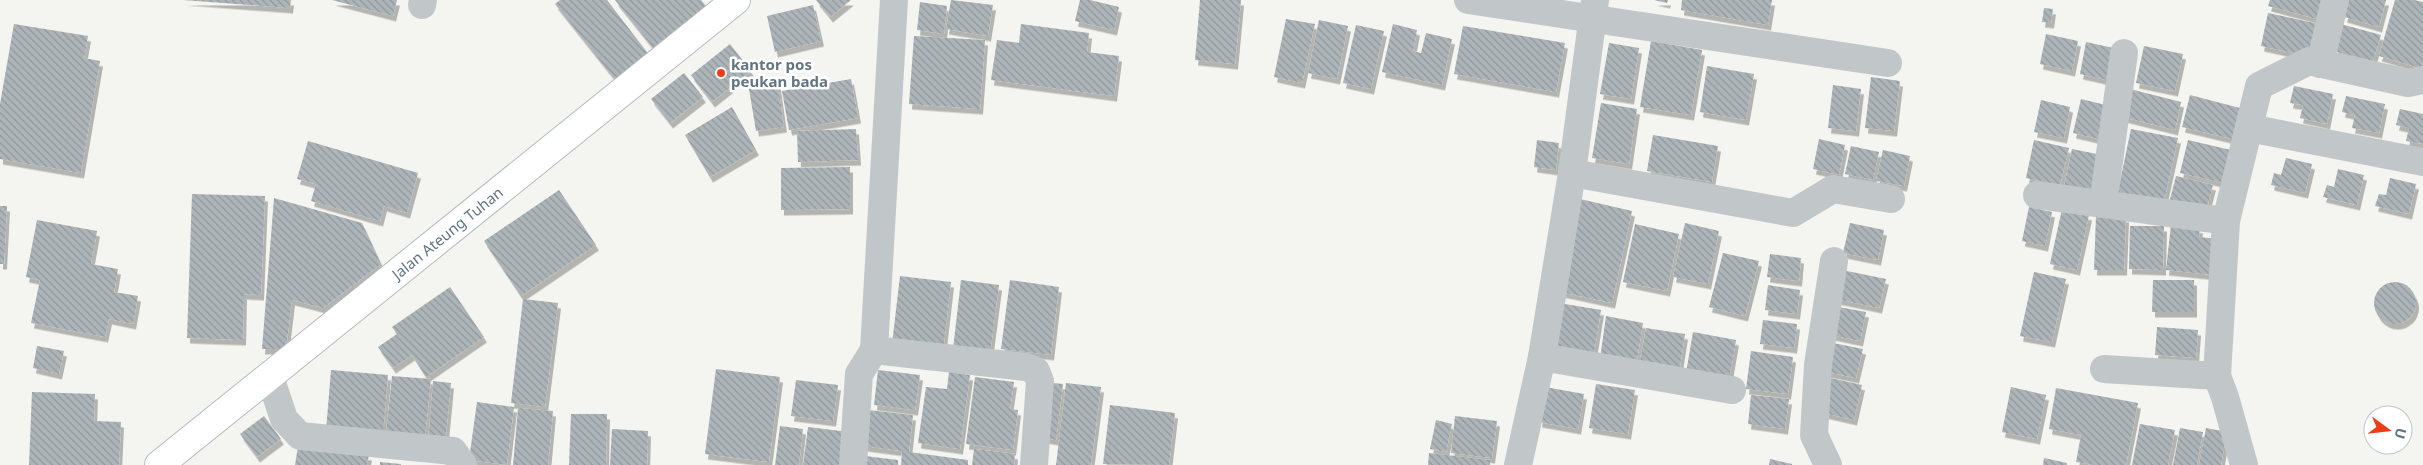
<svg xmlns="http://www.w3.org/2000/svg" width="2423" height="465" font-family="'Noto Sans',sans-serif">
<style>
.building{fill:url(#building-back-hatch);filter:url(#shadow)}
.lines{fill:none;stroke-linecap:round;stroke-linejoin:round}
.secondary-casing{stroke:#b5bbbf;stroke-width:30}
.street{stroke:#c1c6c8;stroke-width:28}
.secondary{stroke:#fff;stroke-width:28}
.poi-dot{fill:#ee3c16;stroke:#fff;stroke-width:2}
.labels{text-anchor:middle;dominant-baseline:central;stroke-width:5;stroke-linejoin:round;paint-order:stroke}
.poi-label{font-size:15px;font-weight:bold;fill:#617683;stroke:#fff;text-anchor:start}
.street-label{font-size:15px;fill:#617683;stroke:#fff}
</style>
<defs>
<pattern id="building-back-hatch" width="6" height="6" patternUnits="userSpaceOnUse" patternTransform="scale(1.25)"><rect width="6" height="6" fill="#adb5b9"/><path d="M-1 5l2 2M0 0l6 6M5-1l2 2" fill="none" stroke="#90989c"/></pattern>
<filter id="shadow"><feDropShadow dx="3" dy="5.5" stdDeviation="0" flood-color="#0004"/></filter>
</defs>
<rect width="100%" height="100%" fill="#f4f4f0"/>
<g class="building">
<polygon points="183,0 291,0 290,8"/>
<polygon points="332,0 397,0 393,16"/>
<polygon points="560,0 607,0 650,56 617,82 555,4"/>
<polygon points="615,0 701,0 707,7 654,49"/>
<polygon points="816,0 851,0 830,17"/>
<polygon points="951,0 993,5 988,36 946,29"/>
<polygon points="1080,0 1090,0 1119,7 1114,30 1075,21"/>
<polygon points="1200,0 1241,0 1235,64 1195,60"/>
<polygon points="1654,0 1668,0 1667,3"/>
<polygon points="1682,0 1772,0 1768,25 1681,10"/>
<polygon points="2270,0 2326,0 2321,20 2268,6"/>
<polygon points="2349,0 2386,0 2379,27 2344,17"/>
<polygon points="2395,0 2414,0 2423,2 2423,69 2379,56"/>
<polygon points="920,2 947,6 944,34 917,30"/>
<polygon points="813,5 821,41 775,52 767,16"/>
<polygon points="2044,8 2053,9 2051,23 2042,22"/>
<polygon points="2268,13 2319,24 2311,57 2261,46"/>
<polygon points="1286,19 1315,24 1302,83 1274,77"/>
<polygon points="1319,20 1348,26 1337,79 1308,73"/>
<polygon points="14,24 88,36 84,58 100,61 81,173 0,159 0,104"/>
<polygon points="1021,24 1089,33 1087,52 1119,56 1114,96 991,80 997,40 1019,43"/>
<polygon points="1393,24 1417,30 1413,51 1421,53 1426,33 1452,39 1442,85 1382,72"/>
<polygon points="2341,24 2381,35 2373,61 2334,51"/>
<polygon points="1356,25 1384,31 1371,89 1343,83"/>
<polygon points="1463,26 1565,43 1556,92 1454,74"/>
<polygon points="2046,34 2078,41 2072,71 2040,64"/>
<polygon points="914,36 985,40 980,109 909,104"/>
<polygon points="1651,41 1702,50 1691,115 1640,107"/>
<polygon points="2086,42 2118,49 2111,81 2080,74"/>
<polygon points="1609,43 1639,48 1631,99 1600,94"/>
<polygon points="730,44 751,71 712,102 691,75"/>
<polygon points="2144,46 2183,54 2175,91 2136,83"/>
<polygon points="1707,66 1754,74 1746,120 1700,112"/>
<polygon points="684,73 703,97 670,123 651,99"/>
<polygon points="1871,77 1900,81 1894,131 1865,128"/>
<polygon points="777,78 784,127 756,131 748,83"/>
<polygon points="851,79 858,118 789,130 782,91"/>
<polygon points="1833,85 1861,89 1856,131 1828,128"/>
<polygon points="2294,86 2333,94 2327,124 2300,118 2303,105 2290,103"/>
<polygon points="2130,89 2181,102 2175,130 2123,117"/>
<polygon points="2190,95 2240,108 2232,139 2182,127"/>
<polygon points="2346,96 2385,104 2379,133 2352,128 2355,115 2342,112"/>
<polygon points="2081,99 2110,106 2103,140 2073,133"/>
<polygon points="2041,100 2070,107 2064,138 2034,132"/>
<polygon points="1601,103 1637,109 1629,164 1592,158"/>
<polygon points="732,107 756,150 710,177 685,135"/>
<polygon points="2400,109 2423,114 2423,144 2406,141 2409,128 2396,125"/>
<polygon points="856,129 858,160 798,162 797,131"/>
<polygon points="2131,129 2178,138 2163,206 2117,196"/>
<polygon points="1653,135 1718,146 1712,182 1647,171"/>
<polygon points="1819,139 1845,145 1839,175 1813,169"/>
<polygon points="1537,140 1559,143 1556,170 1534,167"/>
<polygon points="2034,140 2069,148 2060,185 2026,178"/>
<polygon points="2188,140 2231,150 2223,183 2180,173"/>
<polygon points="308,141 418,173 407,213 384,206 380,221 311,201 316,184 297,179"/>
<polygon points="1851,146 1879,152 1873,180 1845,174"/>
<polygon points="2072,149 2102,155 2094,192 2064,186"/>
<polygon points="1883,150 1910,156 1904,186 1876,181"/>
<polygon points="2286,158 2312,164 2305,193 2271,185 2274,173 2281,175"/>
<polygon points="850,167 850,209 781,210 781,168"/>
<polygon points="2338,169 2364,175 2357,205 2323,197 2327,185 2334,187"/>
<polygon points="2176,176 2213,185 2205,215 2168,207"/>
<polygon points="2390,178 2416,184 2409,214 2375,206 2379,194 2386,195"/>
<polygon points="559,190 596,245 521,296 484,241"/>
<polygon points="192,194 265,196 261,295 244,294 243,340 187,338"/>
<polygon points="274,198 362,223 381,264 323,308 292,300 286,349 262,349"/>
<polygon points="1580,199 1632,211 1612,303 1561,292"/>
<polygon points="0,206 7,206 4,264 0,264"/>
<polygon points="2029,207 2052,212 2045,246 2022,241"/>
<polygon points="2062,209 2089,215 2077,270 2050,264"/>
<polygon points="2096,216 2126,217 2124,270 2094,270"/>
<polygon points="37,220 97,231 91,264 118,269 114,292 138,296 133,324 109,319 105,337 31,323 40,280 26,277"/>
<polygon points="1685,223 1719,231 1708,284 1673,277"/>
<polygon points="1850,223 1884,230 1878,260 1843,253"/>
<polygon points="1635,224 1679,234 1667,291 1623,282"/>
<polygon points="2171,225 2200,228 2199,237 2218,239 2214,275 2166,270"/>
<polygon points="2130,226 2164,226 2163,270 2129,269"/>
<polygon points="1723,253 1759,261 1745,316 1709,307"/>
<polygon points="1770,254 1801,258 1799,281 1767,277"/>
<polygon points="1842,270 1886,279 1879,308 1836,299"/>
<polygon points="2034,272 2066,279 2052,342 2020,336"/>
<polygon points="900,276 951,282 943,351 892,344"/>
<polygon points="961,280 999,285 990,354 953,349"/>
<polygon points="1010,280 1059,287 1051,355 1001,349"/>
<polygon points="2153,280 2194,280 2194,312 2152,312"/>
<circle cx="2395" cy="303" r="21"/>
<polygon points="1768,285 1800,290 1797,314 1765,310"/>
<polygon points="450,287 484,337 426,377 412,355 393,368 378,347 397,334 392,327"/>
<polygon points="523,299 558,303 545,407 511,403"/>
<polygon points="1559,303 1601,310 1593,359 1552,352"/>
<polygon points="1833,306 1866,312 1860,341 1827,334"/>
<polygon points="1606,316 1643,323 1636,365 1600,359"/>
<polygon points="1763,320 1797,324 1794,348 1760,344"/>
<polygon points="2157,327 2198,330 2196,358 2155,355"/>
<polygon points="1646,328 1685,334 1679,372 1639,366"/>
<polygon points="1693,332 1736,340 1729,380 1686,373"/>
<polygon points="1828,342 1863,349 1856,378 1822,371"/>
<polygon points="37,346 64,351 59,374 33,368"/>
<polygon points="1751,351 1793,357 1788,394 1746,389"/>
<polygon points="716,369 780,377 769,462 705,454"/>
<polygon points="331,370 388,375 383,436 326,431"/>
<polygon points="878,370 920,375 915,410 874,405"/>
<polygon points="949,372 970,375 960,449 918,443 926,387 947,389"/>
<polygon points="392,376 431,379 424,446 385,442"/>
<polygon points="975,377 1014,382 1010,409 1018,410 1013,450 966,444"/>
<polygon points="1826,377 1862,385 1854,420 1819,412"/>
<polygon points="796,380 838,385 833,421 791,416"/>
<polygon points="433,381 451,383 445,445 428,443"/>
<polygon points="1044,382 1063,384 1056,440 1038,437"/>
<polygon points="1066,383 1101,387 1091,465 1056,465"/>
<polygon points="1596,384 1635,390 1628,434 1589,428"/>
<polygon points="1545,387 1584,394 1578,429 1539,422"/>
<polygon points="2011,387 2046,395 2037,439 2002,432"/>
<polygon points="2056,388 2138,403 2126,465 2094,465 2076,462 2081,435 2049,429"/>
<polygon points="32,392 95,394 94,421 121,422 119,465 29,465"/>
<polygon points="1751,395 1789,399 1785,429 1748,424"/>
<polygon points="477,402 514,407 507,465 469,460"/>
<polygon points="1110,405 1175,413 1169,465 1103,464"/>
<polygon points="518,408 553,411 548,465 513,465"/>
<polygon points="868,410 913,415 909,452 968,460 968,465 901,465 902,451 864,446"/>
<polygon points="571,414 607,414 606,465 569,465"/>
<polygon points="264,416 281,439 257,457 240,434"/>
<polygon points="1455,416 1497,421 1492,458 1451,453"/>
<polygon points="1436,420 1452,424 1446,452 1430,449"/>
<polygon points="2140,424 2175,430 2168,465 2132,465"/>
<polygon points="780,426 803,429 799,465 775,465"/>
<polygon points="808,427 849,432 845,465 803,465"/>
<polygon points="2180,428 2203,432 2197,465 2173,465"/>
<polygon points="2206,428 2227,432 2221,465 2199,465"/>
<polygon points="612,429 648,431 647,465 610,465"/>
<polygon points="298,446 369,455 367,465 295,465"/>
<polygon points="974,449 1015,454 1014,465 972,465"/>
<polygon points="1429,453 1490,460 1490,465 1428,465"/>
<polygon points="865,456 898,460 898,465 864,465"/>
<polygon points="2044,458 2067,463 2067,465 2043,465"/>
<polygon points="1770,459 1792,464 1792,465 1769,465"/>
<polygon points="380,462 401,464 401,465 380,465"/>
</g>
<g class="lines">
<g class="secondary-casing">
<g id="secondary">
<path id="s1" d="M159,465L736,0"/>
</g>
</g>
<g class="street">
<polyline points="894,0 874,350 1026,367 1036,371 1040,381 1034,465"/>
<polyline points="1468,0 1888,63"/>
<polyline points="422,5 423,0"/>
<polyline points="2320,64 2335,0"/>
<polyline points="2249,128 2423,162"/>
<polyline points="1572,173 1793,213 1833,189 1891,199"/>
<polyline points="2037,195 2226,221"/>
<polyline points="2103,204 2124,53"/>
<polyline points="1542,357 1732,390"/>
<polyline points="2104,369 2217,376 2225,397 2244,465"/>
<polyline points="2217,376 2226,221 2259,86 2309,61 2408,83 2423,80"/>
<polyline points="270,377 284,419 300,436 453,451 463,465"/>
<polyline points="853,465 859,374 874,350"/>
<polyline points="1518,465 1542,357 1572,173 1595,0"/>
<polyline points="1828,465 1814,435 1818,365 1834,261"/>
</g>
<use href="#secondary" class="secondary"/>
</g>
<circle class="poi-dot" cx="721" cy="73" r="5"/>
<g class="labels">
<g class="poi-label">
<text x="731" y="64">kantor pos<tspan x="731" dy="17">peukan bada</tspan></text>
</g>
<g class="street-label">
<text stroke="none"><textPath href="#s1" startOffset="370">Jalan Ateung Tuhan</textPath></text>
</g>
</g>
<g transform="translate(2388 430) rotate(105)"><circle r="24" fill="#ffffff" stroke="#c0c8cd"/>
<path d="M0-4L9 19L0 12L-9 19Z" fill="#ee3c16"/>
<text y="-8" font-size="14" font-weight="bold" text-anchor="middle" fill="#617683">U</text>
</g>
</svg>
